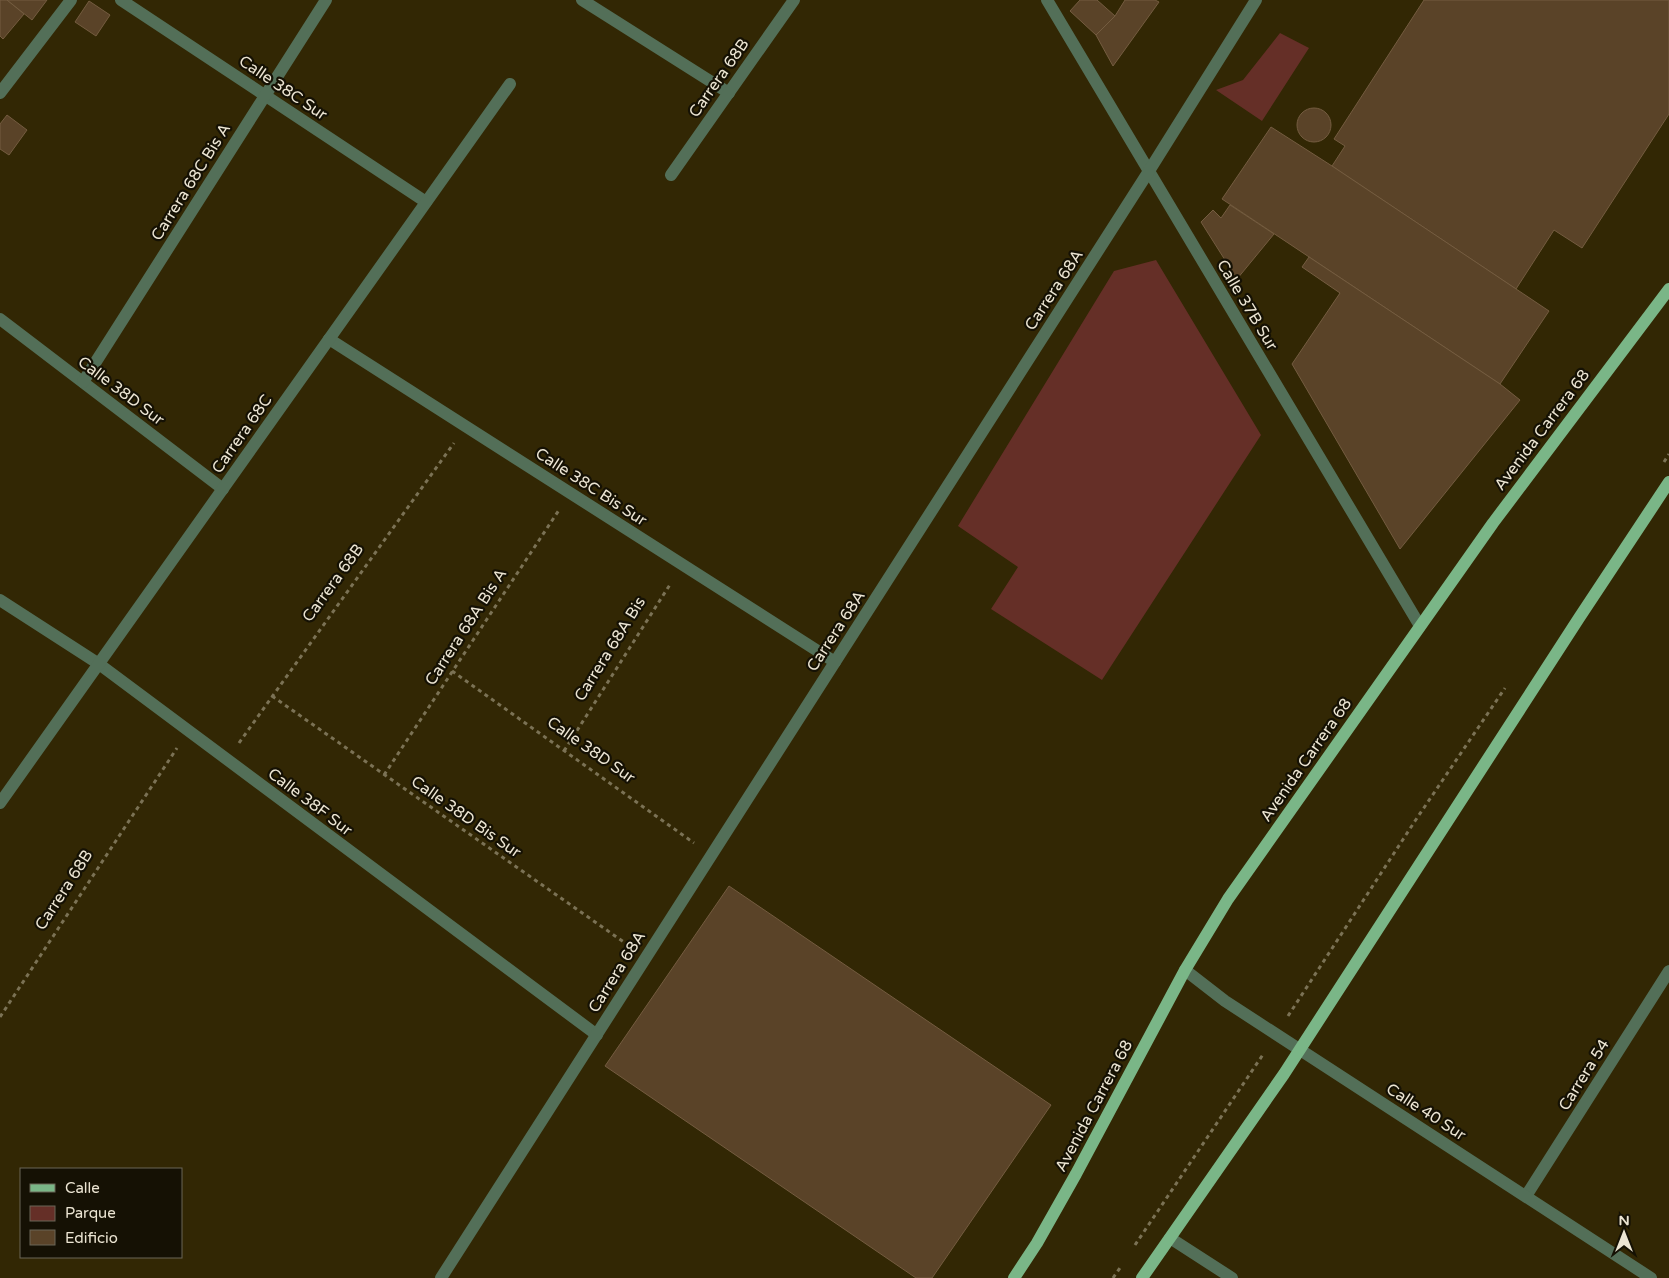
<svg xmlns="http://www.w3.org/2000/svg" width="1669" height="1278" font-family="'Varela Round',sans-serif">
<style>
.green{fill:#652f27}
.building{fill:#5a4328;stroke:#745c40}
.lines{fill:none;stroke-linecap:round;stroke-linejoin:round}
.path{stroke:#7b7255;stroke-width:3;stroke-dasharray:4 4;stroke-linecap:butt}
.minor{stroke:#536f58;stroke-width:12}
.tertiary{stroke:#536f58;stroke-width:12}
.primary{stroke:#7ab687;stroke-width:12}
.labels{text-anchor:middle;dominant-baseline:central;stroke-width:4.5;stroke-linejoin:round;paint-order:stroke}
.street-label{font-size:16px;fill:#ece5d3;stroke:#151104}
</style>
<rect width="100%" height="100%" fill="#322704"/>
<g class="green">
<polygon points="1280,33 1309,48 1262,121 1216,90 1243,80"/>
<polygon points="1156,260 1261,435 1102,680 991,609 1018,567 958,526 1114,271"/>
</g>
<g class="building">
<polygon points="0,0 7,0 24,14 3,39 0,36"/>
<polygon points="7,0 47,0 32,20"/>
<polygon points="1080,0 1097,0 1115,16 1096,35 1070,11"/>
<polygon points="1125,0 1155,0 1159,2 1113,66 1096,35 1115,16"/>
<polygon points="1424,0 1669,0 1669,114 1582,248 1554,230 1516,289 1332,166 1345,146 1334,139"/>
<polygon points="89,1 110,15 96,36 75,22"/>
<circle cx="1314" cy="125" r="17"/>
<polygon points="7,115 27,130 9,155 0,149 0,124"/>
<polygon points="1271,127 1332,166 1549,311 1500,384 1222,199"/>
<polygon points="1230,205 1274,234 1237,279 1201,222 1213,210 1221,218"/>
<polygon points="1309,257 1500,384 1520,400 1400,549 1292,364 1340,293 1302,267"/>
<polygon points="729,886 1051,1105 932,1278 916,1278 605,1066"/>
</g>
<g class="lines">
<g class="path">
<polyline points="1664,462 1669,454"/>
<polyline points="452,671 694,843"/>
<polyline points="272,696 628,945"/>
<polyline points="239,743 454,443"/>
<polyline points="564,751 671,583"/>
<polyline points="384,775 559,510"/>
<polyline points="1288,1016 1415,821 1505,688"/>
<polyline points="0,1017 177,748"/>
<polyline points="1135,1245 1264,1053"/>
<polyline points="1113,1278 1122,1265"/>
</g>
<g class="minor">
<polyline points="121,0 426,202"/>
<polyline points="582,0 729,93"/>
<polyline points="671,175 794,0"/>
<polyline points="0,319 223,489"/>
<polyline points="329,339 835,662"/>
<polyline points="83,382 326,0"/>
<polyline points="0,600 99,664 597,1035"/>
<polyline points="0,803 510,84"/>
<polyline points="1526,1196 1669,971"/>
<polyline points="1170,1238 1232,1278"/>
</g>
<g class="tertiary">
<polyline points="1047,0 1420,626"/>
<polyline points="0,93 71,0"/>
<polyline points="1185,970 1225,1001 1651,1278"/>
<polyline points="441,1278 1149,171 1256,0"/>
</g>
<g class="primary">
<polyline points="1014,1278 1037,1243 1076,1174 1185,970 1228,899 1493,523 1669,289"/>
<polyline points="1142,1278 1284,1074 1579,618 1669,482"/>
</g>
</g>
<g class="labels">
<g class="street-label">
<text transform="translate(719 78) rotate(-55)">Carrera 68B</text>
<text transform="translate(283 88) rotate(34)">Calle 38C Sur</text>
<text transform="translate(191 182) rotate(-58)">Carrera 68C Bis A</text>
<text transform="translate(1054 290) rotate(-57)">Carrera 68A</text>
<text transform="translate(1247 305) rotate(59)">Calle 37B Sur</text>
<text transform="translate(121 391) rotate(37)">Calle 38D Sur</text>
<text transform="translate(1542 430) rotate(-53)">Avenida Carrera 68</text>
<text transform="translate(242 434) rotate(-55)">Carrera 68C</text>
<text transform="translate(591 487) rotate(33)">Calle 38C Bis Sur</text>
<text transform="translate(333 583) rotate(-54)">Carrera 68B</text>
<text transform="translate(466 627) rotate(-57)">Carrera 68A Bis A</text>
<text transform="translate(836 631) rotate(-57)">Carrera 68A</text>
<text transform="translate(610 649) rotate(-58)">Carrera 68A Bis</text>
<text transform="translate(591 750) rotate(35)">Calle 38D Sur</text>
<text transform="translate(1306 760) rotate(-55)">Avenida Carrera 68</text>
<text transform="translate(310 802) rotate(37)">Calle 38F Sur</text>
<text transform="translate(466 817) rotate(35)">Calle 38D Bis Sur</text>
<text transform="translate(64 890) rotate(-57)">Carrera 68B</text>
<text transform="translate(617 972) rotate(-58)">Carrera 68A</text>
<text transform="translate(1584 1075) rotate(-58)">Carrera 54</text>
<text transform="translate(1094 1106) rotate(-62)">Avenida Carrera 68</text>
<text transform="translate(1426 1112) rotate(33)">Calle 40 Sur</text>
</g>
</g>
<rect x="20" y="1168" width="162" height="90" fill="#151104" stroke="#6b6657"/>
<rect x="30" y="1184" width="25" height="8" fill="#7ab687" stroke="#6b6657"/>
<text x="65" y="1193" font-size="15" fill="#ece5d3">Calle</text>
<rect x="30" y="1206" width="25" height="15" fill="#652f27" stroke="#6b6657"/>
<text x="65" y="1218" font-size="15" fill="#ece5d3">Parque</text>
<rect x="30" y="1230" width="25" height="15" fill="#5a4328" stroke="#6b6657"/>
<text x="65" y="1243" font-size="15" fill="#ece5d3">Edificio</text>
<g transform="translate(1624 1233)" stroke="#151104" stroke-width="4" paint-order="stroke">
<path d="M0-4L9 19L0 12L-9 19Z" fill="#ece5d3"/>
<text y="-8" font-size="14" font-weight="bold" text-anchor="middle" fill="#ece5d3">N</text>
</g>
</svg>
